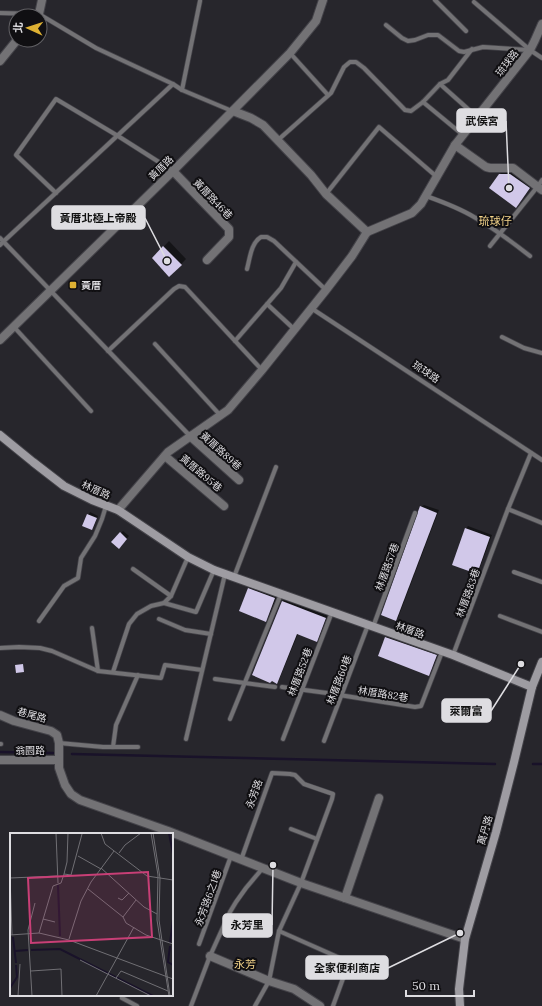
<svg xmlns="http://www.w3.org/2000/svg" width="542" height="1006" font-family="Lora,'Noto Sans TC',serif">
<style>
.shadow{fill:#0007}
.lines{fill:none;stroke-linecap:round;stroke-linejoin:round}
.stream{stroke:#191229;stroke-width:2.5}
.building{fill:#d1c8e9}
.lane-casing{stroke:#444349;stroke-width:5.5}
.street-casing{stroke:#444349;stroke-width:10}
.secondary-casing{stroke:#444349;stroke-width:10}
.lane{stroke:#737275;stroke-width:4}
.street{stroke:#737275;stroke-width:8}
.secondary{stroke:#9e9ca2;stroke-width:8}
.poi-dot{fill:#deb133;stroke:#100f12;stroke-width:1.5}
.labels{text-anchor:middle;dominant-baseline:central;stroke-width:4;stroke-linejoin:round;paint-order:stroke}
.street-label{font-size:10px;fill:#dedde1;stroke:#100f12}
.poi-label{font-size:10px;font-weight:bold;fill:#dedde1;stroke:#100f12;text-anchor:start}
.neighbourhood-label{font-size:11px;fill:#f6d68b;stroke:#100f12}
.inset-river{fill:none;stroke:#191229;stroke-width:2}
.inset-road{fill:none;stroke:#706f74;stroke-width:1}
.view{fill:#c83f76;fill-opacity:0.15;stroke:#c83f76;stroke-width:2}
.inset-edge{fill:none;stroke:#dedde1;stroke-width:2}
.leader{fill:none;stroke:#dedde1;stroke-width:1.5}
.callout-dot{fill:#dedde1;stroke:#100f12;stroke-width:1.5}
.callout{fill:#dedde1;stroke:#dedde1;stroke-width:1.5}
.callout-label{font-size:11px;text-anchor:middle;font-weight:bold;fill:#111}
</style>
<rect width="100%" height="100%" fill="#27262c"/>
<g class="shadow">
<polygon points="506,168 535,182 521,201 516,206 500,174"/>
<polygon points="169,241 186,259 170,276 153,258"/>
<polygon points="424,505 439,510 398,618 395,620 421,507"/>
<polygon points="90,512 98,516 94,526 92,529 88,515"/>
<polygon points="468,526 492,535 479,570 476,573 466,529"/>
<polygon points="123,531 129,536 119,547 113,542"/>
<polygon points="251,586 277,596 268,618 266,620 248,588"/>
<polygon points="285,599 328,615 319,638 316,641 298,634 279,680 277,682 253,675 283,601"/>
<polygon points="389,635 439,653 431,672 429,675 379,655 386,637"/>
</g>
<g class="lines">
<g class="stream">
<polyline points="0,752 53,753"/>
<polyline points="72,754 495,764"/>
<polyline points="533,764 542,764"/>
</g>
</g>
<g class="building">
<polygon points="499,174 510,174 530,188 516,208 489,188"/>
<polygon points="163,246 182,265 169,277 152,258"/>
<polygon points="420,506 437,513 396,621 381,615"/>
<polygon points="87,514 97,518 92,530 82,526"/>
<polygon points="465,528 490,537 477,574 452,565"/>
<polygon points="120,532 127,539 119,549 111,542"/>
<polygon points="248,588 275,598 266,622 239,611"/>
<polygon points="282,601 326,618 317,642 297,634 277,684 272,681 270,683 252,675"/>
<polygon points="385,637 437,655 429,676 378,656"/>
<polygon points="23,664 24,672 16,673 15,665"/>
</g>
<g class="lines">
<g class="lane-casing">
<g id="lane">
<polyline points="435,0 466,31"/>
<polyline points="474,2 530,50 542,58"/>
<polyline points="0,13 39,14 96,48 173,84 182,90 232,111"/>
<polyline points="386,25 402,38 408,41 415,40 428,35 438,35 459,51 464,52 483,47 529,50"/>
<polyline points="290,53 328,95"/>
<polyline points="440,84 477,117"/>
<polyline points="182,90 200,1"/>
<polyline points="423,102 463,135"/>
<polyline points="278,140 331,93 344,67 350,62 356,62 364,68 405,110 411,111 423,102 440,84 448,80 472,49"/>
<polyline points="56,193 16,155 56,99 118,136 173,171"/>
<polyline points="326,194 379,127 437,177"/>
<path d="M426,196C443,202 459,208 474,217C494,228 512,242 530,256"/>
<polyline points="0,238 190,436"/>
<polyline points="0,245 4,241 173,84"/>
<polyline points="490,246 538,186 542,180"/>
<path d="M247,269C250,258 251,243 261,237H267L274,241L326,290"/>
<polyline points="267,304 294,329"/>
<polyline points="311,308 542,460"/>
<polyline points="14,327 91,411"/>
<polyline points="502,337 524,348 542,353"/>
<polyline points="235,341 281,288 296,262"/>
<polyline points="155,344 220,415"/>
<polyline points="108,351 174,289 179,286 185,287 262,370"/>
<polyline points="508,509 542,523"/>
<polyline points="133,569 171,596"/>
<polyline points="514,572 542,582"/>
<polyline points="234,577 276,467"/>
<polyline points="164,603 196,612 214,570"/>
<polyline points="500,616 542,632"/>
<polyline points="159,619 185,630 211,634"/>
<polyline points="39,621 64,586 78,578 81,558 95,536 102,519 106,506"/>
<polyline points="373,627 415,513"/>
<polyline points="92,628 98,671"/>
<polyline points="0,648 19,647 40,648 52,651 98,671 161,678 165,665 202,670"/>
<polyline points="453,655 508,509 531,453"/>
<polyline points="113,672 129,624 137,614 151,606 164,603 171,596 188,557"/>
<polyline points="215,679 275,687"/>
<polyline points="282,687 327,693"/>
<polyline points="333,694 415,707 421,706 442,652"/>
<polyline points="230,719 281,594"/>
<polyline points="186,739 225,574"/>
<polyline points="283,739 332,612"/>
<polyline points="324,741 368,625"/>
<polyline points="59,743 103,747 138,747"/>
<polyline points="0,744 1,744"/>
<polyline points="113,747 116,725 138,675"/>
<polyline points="291,829 317,839"/>
<polyline points="241,860 272,773 290,774 295,775 304,784 333,794 332,799 301,883 279,931 269,981 255,1006"/>
<polyline points="279,931 349,962 333,1006"/>
<polyline points="199,944 231,856"/>
<polyline points="122,998 137,1006"/>
<polyline points="191,1006 210,956 230,912 236,902 246,888 262,869"/>
</g>
</g>
<g class="street-casing">
<g id="street">
<polyline points="37,16 39,14 42,0"/>
<polyline points="0,61 17,40"/>
<polyline points="233,111 251,118 263,125 311,175 326,194 367,232"/>
<polyline points="455,145 486,167 490,168 513,168 542,190"/>
<polyline points="173,171 229,229 229,237 207,260"/>
<polyline points="367,232 412,213 421,204 455,145 530,50 535,40 542,24"/>
<polyline points="0,340 173,171 290,53 316,21 323,0"/>
<polyline points="190,436 239,480"/>
<polyline points="165,456 224,506"/>
<polyline points="118,510 168,452 228,410 262,370 326,290 352,256 367,232"/>
<polyline points="0,715 14,721 51,731 57,735 59,743 59,768 65,785 71,794 80,800 168,831 301,883 465,939"/>
<polyline points="0,760 59,760"/>
<polyline points="345,898 379,798"/>
<polyline points="210,956 269,981 294,989 320,1006"/>
</g>
</g>
<g class="secondary-casing">
<g id="secondary">
<polyline points="0,435 33,462 64,486 92,500 118,510 188,557 214,570 453,655 532,687"/>
<polyline points="460,1006 459,989 465,939 496,832 514,762 532,687 542,662"/>
</g>
</g>
<use href="#lane" class="lane"/>
<use href="#street" class="street"/>
<use href="#secondary" class="secondary"/>
</g>
<rect class="poi-dot" x="69" y="281" width="8" height="8" rx="2"/>
<g class="labels">
<g class="street-label">
<text transform="translate(507 63) rotate(-52)">琉球路</text>
<text transform="translate(161 168) rotate(-45)">黃厝路</text>
<text transform="translate(213 199) rotate(46)">黃厝路46巷</text>
<text transform="translate(426 372) rotate(34)">琉球路</text>
<text transform="translate(221 451) rotate(42)">黃厝路89巷</text>
<text transform="translate(201 473) rotate(40)">黃厝路95巷</text>
<text transform="translate(96 490) rotate(24)">林厝路</text>
<text transform="translate(387 567) rotate(-70)">林厝路57巷</text>
<text transform="translate(468 593) rotate(-70)">林厝路83巷</text>
<text transform="translate(410 630) rotate(20)">林厝路</text>
<text transform="translate(300 672) rotate(-69)">林厝路52巷</text>
<text transform="translate(339 680) rotate(-69)">林厝路60巷</text>
<text transform="translate(383 694) rotate(9)">林厝路82巷</text>
<text transform="translate(32 715) rotate(16)">巷尾路</text>
<text x="30" y="750">翁園路</text>
<text transform="translate(254 794) rotate(-70)">永芳路</text>
<text transform="translate(485 830) rotate(-74)">萬丹路</text>
<text transform="translate(208 898) rotate(-70)">永芳路6之1巷</text>
</g>
<g class="poi-label">
<text x="81" y="285">黃厝</text>
</g>
<g class="neighbourhood-label">
<text x="495" y="221">琉球仔</text>
<text x="245" y="964">永芳</text>
</g>
</g>
<g transform="translate(10 833)">
<rect width="163" height="163" fill="#27262c"/>
<path class="inset-river" d="M159,0L163,21M48,52L50,103M3,104L6,130M160,110L163,86M160,113L158,129L163,132M21,117L50,116L143,163M5,118L18,117M0,155L7,144L6,132"/>
<path class="inset-road" d="M46,0L48,50M91,0L95,11L137,43L163,47M141,0L148,42L147,87L159,163M143,0L150,45L149,87L160,163M109,20L115,12L131,0M68,23L91,36M91,35L134,74L147,81M54,41L57,29L58,0M0,42L2,102M0,45L47,43M78,56L113,84M108,65L112,67L119,60M113,84L116,90L136,102L163,111M113,84L126,67M33,86L45,89M29,100L43,53L51,50L54,41L61,42L72,1M0,102L29,100L59,107L163,146M59,106L71,68L81,49L104,18M70,127L141,163M21,138L51,136L52,163M106,145L111,138L158,158M8,163L10,131M22,163L18,97L25,70M86,163L124,94"/>
<path class="view" d="M138,39L142,104L21,110L18,45Z"/>
<rect width="163" height="163" class="inset-edge"/>
</g>
<path class="leader" d="M509 188L506 121M167 261L145 218M521 664L491 711M273 865L272 925M460 933L388 968"/>
<g class="callout-dot">
<circle cx="509" cy="188" r="4"/>
<circle cx="167" cy="261" r="4"/>
<circle cx="521" cy="664" r="4"/>
<circle cx="273" cy="865" r="4"/>
<circle cx="460" cy="933" r="4"/>
</g>
<g class="callout">
<rect x="457" y="109" width="49" height="23" rx="4"/>
<rect x="52" y="206" width="93" height="23" rx="4"/>
<rect x="442" y="699" width="49" height="23" rx="4"/>
<rect x="223" y="914" width="49" height="23" rx="4"/>
<rect x="306" y="956" width="82" height="23" rx="4"/>
</g>
<g class="callout-label">
<text x="482" y="125">武侯宮</text>
<text x="98" y="222">黃厝北極上帝殿</text>
<text x="466" y="715">萊爾富</text>
<text x="247" y="929">永芳里</text>
<text x="347" y="972">全家便利商店</text>
</g>
<g transform="translate(28 28) rotate(273)"><circle r="19" fill="#100f12" stroke="#626165"/>
<path d="M0-3L7 15L0 10L-7 15Z" fill="#deb133"/>
<text y="-6" font-size="11" font-weight="bold" text-anchor="middle" fill="#dedde1">北</text>
</g>
<path d="M406 990v6h68v-6" fill="none" stroke="#dedde1" stroke-width="2"/>
<text x="412" y="990" font-size="12" fill="#dedde1" stroke="#100f12" stroke-width="3" paint-order="stroke">50 m</text>
</svg>
